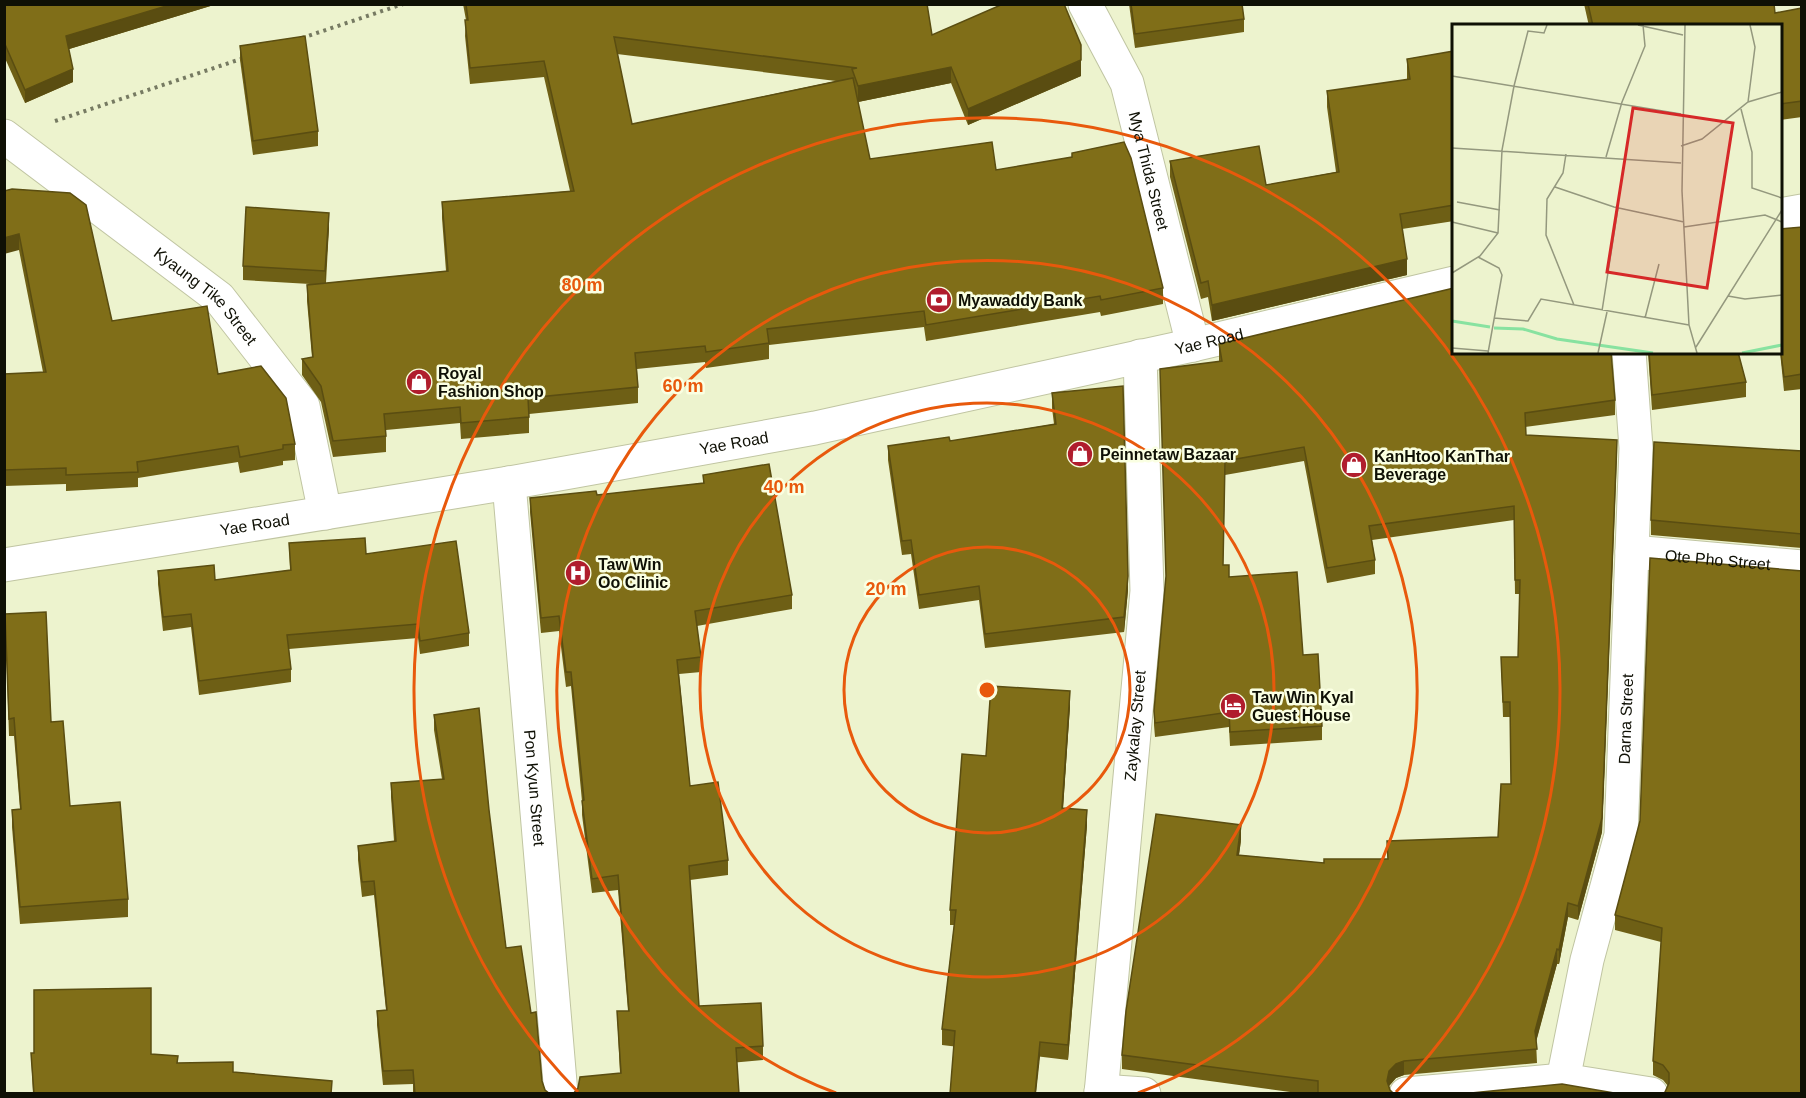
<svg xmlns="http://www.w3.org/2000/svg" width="1806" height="1098" font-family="Helvetica,sans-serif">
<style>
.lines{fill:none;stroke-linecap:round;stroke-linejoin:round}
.minor-casing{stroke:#c0c5a2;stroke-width:35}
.path{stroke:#767a62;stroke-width:4;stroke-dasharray:3 4.5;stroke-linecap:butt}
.minor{stroke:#fff;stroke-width:33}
.wall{fill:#6e5f15;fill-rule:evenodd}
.shaded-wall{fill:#5a4d11}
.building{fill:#806e18;stroke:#5a4d11;stroke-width:1.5}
.ring{fill:none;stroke:#e8590c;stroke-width:3}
.labels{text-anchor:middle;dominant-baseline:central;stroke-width:5;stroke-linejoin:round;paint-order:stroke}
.street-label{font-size:16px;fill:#0f1005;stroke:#faffe2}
.poi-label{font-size:16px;font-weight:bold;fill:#0f1005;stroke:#faffe2;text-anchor:start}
.inset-river{fill:none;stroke:#88e2a0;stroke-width:3}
.inset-road{fill:none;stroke:#94987e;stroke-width:1.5}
.view{fill:#d62828;fill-opacity:0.15;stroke:#d62828;stroke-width:3}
.inset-edge{fill:none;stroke:#0f1005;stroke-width:3}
.centre{fill:#e8590c;stroke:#faffe2;stroke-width:3}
.ring-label{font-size:18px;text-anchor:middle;font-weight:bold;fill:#e8590c;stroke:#faffe2;stroke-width:5;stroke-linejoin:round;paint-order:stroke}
</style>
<rect width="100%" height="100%" fill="#edf3ce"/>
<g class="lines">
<g class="minor-casing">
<g id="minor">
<path id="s1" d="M1085,4L1127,83L1193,345"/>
<path id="s2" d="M4,136L219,298L303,406L325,513"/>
<polyline points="1780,215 1802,211"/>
<path id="s3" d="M509,483L561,1094"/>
<path id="s4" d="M1632,552L1802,567"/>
<path id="s5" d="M4,565L509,483L815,428L1193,345L1454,283"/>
<path id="s6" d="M1563,1080L1587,960L1621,835L1636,448L1629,352"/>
<polyline points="1101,1091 1144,1094"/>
<path id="s7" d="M1101,1094L1147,591L1140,356"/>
<polyline points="1406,1094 1563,1080 1651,1094"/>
</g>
</g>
<g class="path">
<polyline points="302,38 403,4"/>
<polyline points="55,121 244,58"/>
</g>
<use href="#minor" class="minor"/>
</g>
<g class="wall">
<polygon points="4,4 217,4 69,49 73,82 25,103 4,56"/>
<path d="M463,4H927L932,35L1081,76L968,125L951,83L858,102L870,159L996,170L1072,157V153L1163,288V304L1101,316L1100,312L926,341L924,327L769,345V359L706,368L705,362L637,369L638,387V403L529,414V433L461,439L460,423L386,430V452L333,457L321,402L302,375V359L312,357L307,301V285L310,284L243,280V266L329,227L326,283L446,271L442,218V202L570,191L544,77L470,84L465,36L466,20ZM617,54L836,81L632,124Z"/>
<polygon points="1129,4 1242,4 1244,19 1244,32 1135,48"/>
<polygon points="1584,4 1774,4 1775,13 1802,8 1802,117 1780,120 1780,26 1589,26"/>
<polygon points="240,46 318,131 318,146 253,155 240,60"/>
<polygon points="1454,51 1454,221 1402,229 1407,275 1212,321 1208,297 1201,299 1170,177 1170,161 1266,185 1336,172 1327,107 1327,91 1407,80 1407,59"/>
<polygon points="4,191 112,321 218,374 295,444 295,460 283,461 283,465 240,473 238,462 138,478 138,487 66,491 66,484 4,486 4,374 43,372 19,250"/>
<polygon points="1802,227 1802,389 1784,391 1780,352 1780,229"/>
<polygon points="1219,344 1454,352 1615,400 1615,415 1525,427 1526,435 1617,455 1602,832 1578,920 1568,917 1559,964 1557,964 1536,1041 1537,1063 1404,1075 1396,1078 1389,1086 1390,1090 1394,1094 1305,1094 1122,1069 1122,1055 1241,840 1239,855 1324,863 1388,859 1387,841 1498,837 1511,784 1510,717 1503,717 1501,657 1518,657 1520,594 1515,594 1514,520 1372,540 1375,560 1375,574 1327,583 1304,461 1225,475 1223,565 1229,577 1303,655 1322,726 1322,740 1230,746 1229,727 1155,737 1154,725 1154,711 1219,362"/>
<polygon points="1648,352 1738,352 1746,382 1746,397 1652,410"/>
<polygon points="1052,393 1128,590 1124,632 985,648 979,600 919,609 911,554 902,555 888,460 888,446 950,441 1054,424 1052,408"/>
<polygon points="1802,451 1802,548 1651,535 1651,520"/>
<polygon points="703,475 792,595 792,609 697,626 701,657 701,672 679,674 690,786 728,860 728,875 690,880 699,1006 763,1046 763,1060 620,1073 617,1011 628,1011 618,890 592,893 582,815 582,801 571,686 566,687 559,631 541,633 530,512 530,498 597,495 703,483"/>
<polygon points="289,543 366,554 469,633 469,646 420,654 418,638 289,649 291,669 291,682 199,695 191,627 163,631 158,584 158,571 215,580 290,570"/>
<polygon points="5,614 51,722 70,806 128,899 128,917 20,924 12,827 12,810 20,809 14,736 9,736"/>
<polygon points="1070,706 1063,808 1087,825 1068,1060 942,1045 942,1029 954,925 950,925 950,910 986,756"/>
<polygon points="434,715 489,810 506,948 542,1081 545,1090 550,1094 413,1094 413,1084 383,1085 377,1025 377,1011 386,1010 374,895 362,897 358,860 358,846 394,841 391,797 391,783 442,779 434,730"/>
<polygon points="1640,821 1802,1094 1665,1092 1668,1086 1663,1080 1653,1075 1653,1061 1661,942 1615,930 1615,915"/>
<polygon points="31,1053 151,1054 178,1063 233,1072 332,1094 33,1094"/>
</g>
<g class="shaded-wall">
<polygon points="173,4 217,4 66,50 66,36"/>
<polygon points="1081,60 1081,76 968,125 968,109"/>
<polygon points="951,67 951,83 858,102 858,86"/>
<polygon points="73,69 73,82 25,103 25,90"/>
<polygon points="329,213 329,227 325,285 325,271"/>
<polygon points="19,234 19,250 4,254 4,238"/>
<polygon points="1407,259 1407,275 1212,321 1212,305"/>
<polygon points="1617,440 1602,832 1578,920 1578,906"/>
<polygon points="1128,576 1128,590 1124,632 1124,617"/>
<polygon points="1070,691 1070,706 1062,823 1062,808"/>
<polygon points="1087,810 1087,825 1068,1060 1068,1045"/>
<polygon points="1241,825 1241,840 1237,869 1237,855"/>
<polygon points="1568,903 1568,917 1559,964 1559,950"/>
<polygon points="1557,949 1557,964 1535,1046 1535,1031"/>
<polygon points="1040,1042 1040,1057 1036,1094 1035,1094"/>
<polygon points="1404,1061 1404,1075 1396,1078 1389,1086 1387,1081 1389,1071 1396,1064"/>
</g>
<g class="building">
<polygon points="4,4 173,4 66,36 73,69 25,90 4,42"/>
<polygon points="466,4 927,4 932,35 1003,4 1064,4 1081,45 1081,60 968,109 951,67 858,86 852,69 857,68 614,37 632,124 853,78 870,159 992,142 996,170 1072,157 1072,153 1124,142 1131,158 1163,288 1101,300 1100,296 926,325 924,311 767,329 769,343 706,352 705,346 635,353 638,387 528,398 529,417 461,423 460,407 384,414 386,436 333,441 321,386 302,359 313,357 307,285 448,271 442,202 574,191 544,61 470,68 465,20 468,20"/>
<polygon points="1131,4 1242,4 1244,19 1135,34"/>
<polygon points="1588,4 1774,4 1775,13 1802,8 1802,101 1780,104 1780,26 1593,26"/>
<polygon points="305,36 318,131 253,141 240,46"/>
<polygon points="1454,51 1454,205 1400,214 1407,259 1212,305 1208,281 1201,283 1170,161 1259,146 1266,185 1339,172 1327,91 1410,79 1407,59"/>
<polygon points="12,189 70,193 86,205 112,321 207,306 218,374 261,366 286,398 295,444 283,445 283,449 240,457 238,446 137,462 138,472 66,475 66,468 4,470 4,374 46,372 19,234 4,238 4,191"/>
<polygon points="246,207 329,213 325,271 243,266"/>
<polygon points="1802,227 1802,374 1784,377 1780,345 1780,229"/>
<polygon points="1454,288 1454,352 1611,352 1615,400 1525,413 1526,435 1617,440 1602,818 1578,906 1568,903 1559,950 1557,949 1535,1031 1537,1049 1404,1061 1396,1064 1389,1071 1387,1081 1390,1090 1394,1094 1318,1094 1318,1081 1122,1055 1126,1011 1156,814 1241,825 1237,855 1324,863 1324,859 1388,859 1387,841 1498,837 1501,784 1511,784 1510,702 1503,702 1501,657 1518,657 1520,580 1515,580 1514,506 1369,526 1375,560 1327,568 1304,447 1225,461 1223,565 1229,565 1229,577 1297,572 1303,655 1318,654 1322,726 1230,732 1229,712 1155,723 1154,711 1166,576 1160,369 1222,361 1219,344"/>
<polygon points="1649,352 1738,352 1746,382 1652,395"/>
<polygon points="1123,386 1128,576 1124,617 985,634 979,586 919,595 911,540 902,541 888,446 949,437 950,441 1056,424 1052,393"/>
<polygon points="1654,442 1802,451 1802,534 1651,520"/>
<polygon points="769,464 792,595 695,611 701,657 677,660 690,786 718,782 728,860 689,866 699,1006 761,1003 763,1046 736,1048 739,1094 573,1094 578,1088 580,1077 621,1073 617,1011 629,1011 618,875 592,879 582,801 584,800 571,672 566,672 559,616 541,618 530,498 596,491 597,495 704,483 703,475"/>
<polygon points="365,538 366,554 456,541 469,633 420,641 418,624 287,635 291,669 199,681 191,614 163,617 158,571 214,565 215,580 291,570 289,543"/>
<polygon points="1650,558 1802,571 1802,1094 1663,1094 1665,1092 1669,1083 1669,1073 1663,1065 1653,1061 1662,928 1615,915 1640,821"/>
<polygon points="46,612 51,722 63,721 70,806 120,802 128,899 20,907 12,810 21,809 14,718 9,719 5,614"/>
<polygon points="991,686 1070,691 1062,808 1087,810 1068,1045 1040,1042 1035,1094 950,1094 955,1031 942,1029 956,910 950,910 962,754 986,756"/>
<polygon points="479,708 489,810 506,948 521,946 531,1013 536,1012 542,1081 545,1090 550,1094 415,1094 413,1070 383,1071 377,1011 387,1010 374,881 362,882 358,846 396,841 391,783 444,779 434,715"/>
<polygon points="151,988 151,1054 178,1056 177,1063 233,1062 233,1072 332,1081 331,1094 34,1094 31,1053 34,1053 34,990"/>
<polygon points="1562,1084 1620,1094 1461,1094"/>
</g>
<g class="ring">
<circle cx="987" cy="690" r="143"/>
<circle cx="987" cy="690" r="287"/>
<path d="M836 1093A430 430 0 1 1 1138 1093"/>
<path d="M578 1092A573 573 0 1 1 1396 1092"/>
</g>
<defs>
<g id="bank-disc" transform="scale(1.35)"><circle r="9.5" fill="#b01d2d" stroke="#faffe2"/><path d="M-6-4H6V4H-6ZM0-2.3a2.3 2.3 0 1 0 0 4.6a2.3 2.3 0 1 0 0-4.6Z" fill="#fff"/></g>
<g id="shop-disc" transform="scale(1.35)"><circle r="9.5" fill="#b01d2d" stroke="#faffe2"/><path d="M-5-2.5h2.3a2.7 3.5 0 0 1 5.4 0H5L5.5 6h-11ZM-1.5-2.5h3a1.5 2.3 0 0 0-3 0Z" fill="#fff"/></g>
<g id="hospital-disc" transform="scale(1.35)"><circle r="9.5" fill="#b01d2d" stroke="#faffe2"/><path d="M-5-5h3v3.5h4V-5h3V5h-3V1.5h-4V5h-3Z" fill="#fff"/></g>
<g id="hotel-disc" transform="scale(1.35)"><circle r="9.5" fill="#b01d2d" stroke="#faffe2"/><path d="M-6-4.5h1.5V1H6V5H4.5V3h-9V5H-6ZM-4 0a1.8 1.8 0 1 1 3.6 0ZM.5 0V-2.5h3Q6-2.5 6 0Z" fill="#fff"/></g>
</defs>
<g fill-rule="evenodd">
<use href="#bank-disc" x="939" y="300"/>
<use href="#shop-disc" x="419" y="382"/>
<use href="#shop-disc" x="1080" y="454"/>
<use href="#shop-disc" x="1354" y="465"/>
<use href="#hospital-disc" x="578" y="573"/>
<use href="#hotel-disc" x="1233" y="706"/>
</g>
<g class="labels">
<g class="street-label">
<text stroke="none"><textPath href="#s1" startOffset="180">Mya Thida Street</textPath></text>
<text stroke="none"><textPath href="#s2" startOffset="258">Kyaung Tike Street</textPath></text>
<text stroke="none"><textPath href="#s5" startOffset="1226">Yae Road</textPath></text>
<text stroke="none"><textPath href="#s5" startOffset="740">Yae Road</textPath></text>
<text stroke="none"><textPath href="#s5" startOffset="254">Yae Road</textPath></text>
<text stroke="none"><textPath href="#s4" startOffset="86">Ote Pho Street</textPath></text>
<text stroke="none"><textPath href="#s6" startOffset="368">Darna Street</textPath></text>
<text stroke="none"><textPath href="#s7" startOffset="370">Zaykalay Street</textPath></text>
<text stroke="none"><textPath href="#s3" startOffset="306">Pon Kyun Street</textPath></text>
</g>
<g class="poi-label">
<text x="958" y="300">Myawaddy Bank</text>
<text x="438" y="373">Royal<tspan x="438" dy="18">Fashion Shop</tspan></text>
<text x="1100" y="454">Peinnetaw Bazaar</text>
<text x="1374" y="456">KanHtoo KanThar<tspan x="1374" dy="18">Beverage</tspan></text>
<text x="598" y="564">Taw Win<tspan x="598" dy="18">Oo Clinic</tspan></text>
<text x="1252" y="697">Taw Win Kyal<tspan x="1252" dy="18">Guest House</tspan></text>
</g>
</g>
<g transform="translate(1452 24)">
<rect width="330" height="330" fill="#edf3ce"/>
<path class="inset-river" d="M0,297L38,303M42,304L71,305L105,315L201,329M290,329L330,321"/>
<path class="inset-road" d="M186,1L231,11M233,1L230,167L237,301L245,329M0,52L229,90M296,78L303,23L298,1M289,85L300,128V164L330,174M229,122L250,115L296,78L330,68M0,124L229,139M114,130L111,149L95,175L94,211L122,281M154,133L170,78L193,22L191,1M103,163L162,183L232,198M5,178L48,186M0,198L46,209M232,203L313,191L330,198M26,233L47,244L50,251L36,329M0,249L28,232L46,209L50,126L62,62L76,7L92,9L95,1M276,272L293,275L330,271M150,287L166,184M42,294L76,297L89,275L237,301M193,294L207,240M244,323L330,186M0,324L36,327M146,329L155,288"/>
<path class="view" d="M181,84L281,99L255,264L155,248Z"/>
<rect width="330" height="330" class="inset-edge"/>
</g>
<circle cx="987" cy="690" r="9" class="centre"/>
<g class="ring-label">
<text x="582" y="291">80 m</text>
<text x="683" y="392">60 m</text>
<text x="784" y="493">40 m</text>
<text x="886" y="595">20 m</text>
</g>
<rect width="1806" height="1098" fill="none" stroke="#0f1005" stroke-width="12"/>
</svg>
